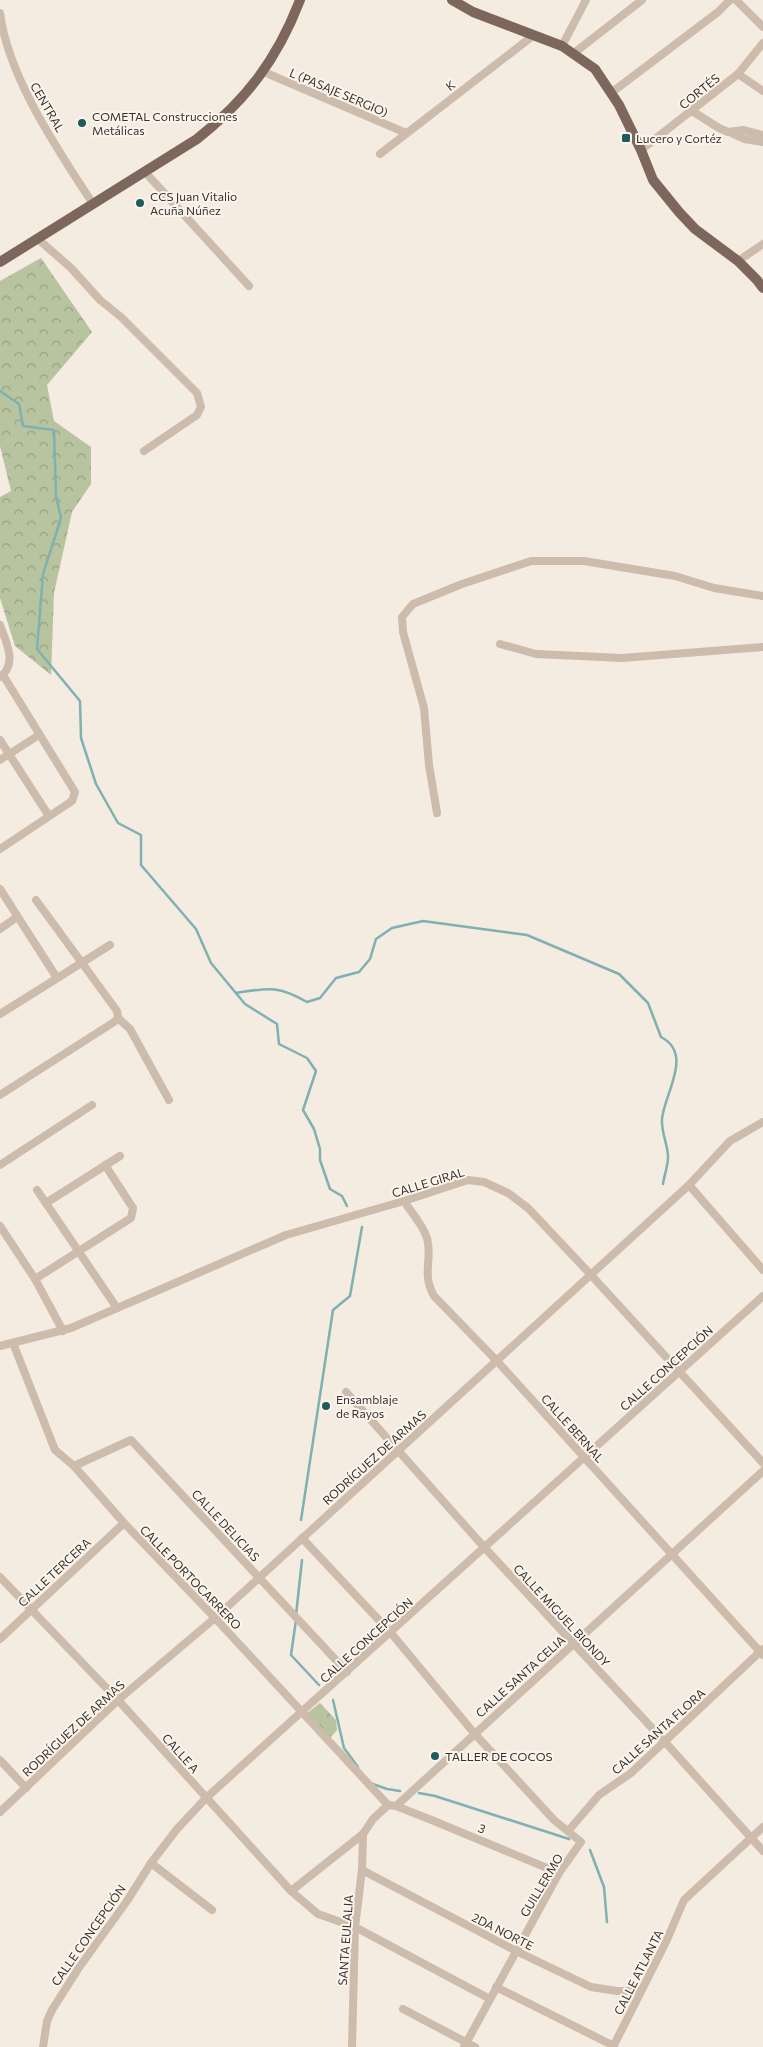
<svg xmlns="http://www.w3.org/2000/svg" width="763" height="2047" font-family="Commissioner,sans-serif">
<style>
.forest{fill:url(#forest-crowns)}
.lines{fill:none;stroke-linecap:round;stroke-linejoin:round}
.stream{stroke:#7fb0b2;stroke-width:2.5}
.minor{stroke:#cdbbac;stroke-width:8}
.major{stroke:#7d675c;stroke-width:10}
.poi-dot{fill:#1f5a5e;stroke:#fbf5ee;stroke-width:2}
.labels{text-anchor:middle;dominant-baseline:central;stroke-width:4;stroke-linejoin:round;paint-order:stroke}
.street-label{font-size:12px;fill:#3b302b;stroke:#fbf5ee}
.poi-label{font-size:12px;fill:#3b302b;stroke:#fbf5ee;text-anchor:start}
</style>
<defs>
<pattern id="forest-crowns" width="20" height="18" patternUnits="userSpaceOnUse" patternTransform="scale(1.25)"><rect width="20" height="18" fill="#b8c4a0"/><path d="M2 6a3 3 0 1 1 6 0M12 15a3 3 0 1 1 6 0" fill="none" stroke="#97a083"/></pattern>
</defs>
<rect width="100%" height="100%" fill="#f4ebe1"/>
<g class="forest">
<polygon points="41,258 92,332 47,385 54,421 91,447 91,484 72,512 54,593 51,675 15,646 0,598 0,497 11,491 0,446 0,281"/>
<polygon points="320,1703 336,1720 337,1730 330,1738 306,1714"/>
</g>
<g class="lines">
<g class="stream">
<polyline points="0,391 19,404 23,426 54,430 56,496 61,518 43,574 37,649 80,701 81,738 96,784 118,823 141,835 141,865 196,929 211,963 245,1004 277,1024 279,1044 307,1058 316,1071 303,1110 314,1129 320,1149 320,1160 330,1189 342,1196 347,1206"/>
<path d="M236,993C268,988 278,985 307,1002L320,998L336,978L359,972L370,959L376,939L392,928L423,921L527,935L619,974L648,1003L661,1037C694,1054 664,1094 662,1119C661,1132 668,1145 668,1157C668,1166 664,1176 663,1184"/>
<polyline points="301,1520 333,1310 350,1296 362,1227"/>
<polyline points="296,1615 302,1560"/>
<polyline points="296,1620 291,1655 319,1685"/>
<polyline points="333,1700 344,1748 358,1767"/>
<polyline points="370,1783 387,1789 400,1791"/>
<polyline points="419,1793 435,1796 569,1839"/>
<polyline points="590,1850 604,1887 607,1922"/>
</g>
<g class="minor">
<polyline points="736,0 763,27"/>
<path d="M0,13C8,77 58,150 93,204"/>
<polyline points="562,46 586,0"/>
<polyline points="574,53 642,0"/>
<polyline points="264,72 406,133"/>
<polyline points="738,74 763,91"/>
<polyline points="611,93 718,12 730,0"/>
<polyline points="692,111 719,128 728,132 743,130 763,135"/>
<polyline points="729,132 744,139 763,142"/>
<polyline points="641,150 738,74 763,43"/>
<polyline points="380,154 534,35"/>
<polyline points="145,172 249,286"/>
<polyline points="38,239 71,268 100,300 121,317 197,393 201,407 197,415 144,451"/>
<polyline points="738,261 763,244"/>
<path d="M0,625C6,641 18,665 0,677"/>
<polyline points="500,644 536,654 622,658 763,647"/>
<polyline points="0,740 49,816"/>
<polyline points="0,760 39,735"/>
<polyline points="437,813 429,765 424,708 403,632 402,617 413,604 462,584 531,561 584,561 675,576 714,588 763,596"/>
<polyline points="0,849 72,801 75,792 3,675"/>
<polyline points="0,889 57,978"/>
<polyline points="0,929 17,917"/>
<polyline points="0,1014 110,945"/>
<polyline points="118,1018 130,1029 169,1100"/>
<polyline points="0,1095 114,1022 118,1018 117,1011 36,900"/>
<polyline points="0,1165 92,1105"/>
<polyline points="689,1185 763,1270"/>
<polyline points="37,1190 117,1308"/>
<path d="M404,1201C411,1212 423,1225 427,1238C433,1259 421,1273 434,1296L497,1361L763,1655"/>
<polyline points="46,1203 120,1156"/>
<polyline points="0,1226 35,1279 63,1331"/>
<polyline points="35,1279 131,1218 133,1208 105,1165"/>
<polyline points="13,1343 55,1450 74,1466 124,1523 215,1618 388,1805"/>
<polyline points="0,1346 71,1328 286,1235 404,1201 468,1180 484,1182 508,1193 528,1208 591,1275 763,1463"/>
<polyline points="346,1392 484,1547 665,1742 763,1851"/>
<polyline points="74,1466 131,1440 347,1672"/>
<polyline points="302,1538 391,1633 474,1733 554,1820 581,1842 559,1873 464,2047"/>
<polyline points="0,1577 118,1700 291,1891 318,1914 355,1927 490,1999"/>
<polyline points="0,1639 124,1523"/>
<polyline points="0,1760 26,1788"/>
<polyline points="396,1806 763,1471"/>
<polyline points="0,1812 118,1700 215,1618 689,1185 730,1141 763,1122"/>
<polyline points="569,1830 599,1795 631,1773 763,1649"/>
<polyline points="151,1863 212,1910"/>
<polyline points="362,1870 516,1951 591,1987 617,1991 641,1991"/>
<polyline points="291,1891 363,1834 373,1819 388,1805 396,1806 434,1821 559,1873"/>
<polyline points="496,1987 614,2046"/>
<polyline points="403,2009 475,2047"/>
<polyline points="43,2047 47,2021 52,2010 78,1969 127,1901 151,1863 177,1829 206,1798 763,1296"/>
<polyline points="352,2047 355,1927 362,1870 363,1834"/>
<polyline points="613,2047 666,1942 684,1900 763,1827"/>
</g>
<g class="major">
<polyline points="452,0 473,12 562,46 595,69 619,105 641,150 653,180 679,212 695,229 738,261 757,280 763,288"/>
<path d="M0,262L197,139C246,100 277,60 300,0"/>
</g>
</g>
<g class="poi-dot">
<circle cx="82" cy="123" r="5"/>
<rect x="621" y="133" width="10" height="10" rx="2.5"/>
<circle cx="140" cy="203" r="5"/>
<circle cx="326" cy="1406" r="5"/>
<circle cx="435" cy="1756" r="5"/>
</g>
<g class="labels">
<g class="street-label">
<text transform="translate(450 85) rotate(-38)">K</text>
<text transform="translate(699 91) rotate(-39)">CORTÉS</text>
<text transform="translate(339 92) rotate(23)">L (PASAJE SERGIO)</text>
<text transform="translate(48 107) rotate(60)">CENTRAL</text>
<text transform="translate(428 1182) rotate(-17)">CALLE GIRAL</text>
<text transform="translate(666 1368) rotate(-42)">CALLE CONCEPCIÓN</text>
<text transform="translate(573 1428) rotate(48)">CALLE BERNAL</text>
<text transform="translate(374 1457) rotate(-42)">RODRÍGUEZ DE ARMAS</text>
<text transform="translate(226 1525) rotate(47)">CALLE DELICIAS</text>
<text transform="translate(54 1572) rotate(-43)">CALLE TERCERA</text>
<text transform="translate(191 1577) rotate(46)">CALLE PORTOCARRERO</text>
<text transform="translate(562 1615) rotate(47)">CALLE MIGUEL BIONDY</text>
<text transform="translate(366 1640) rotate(-42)">CALLE CONCEPCIÓN</text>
<text transform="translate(520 1676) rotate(-42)">CALLE SANTA CELIA</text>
<text transform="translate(73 1728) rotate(-43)">RODRÍGUEZ DE ARMAS</text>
<text transform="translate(658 1731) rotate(-42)">CALLE SANTA FLORA</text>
<text transform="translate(181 1753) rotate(48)">CALLE A</text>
<text transform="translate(482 1828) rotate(23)">3</text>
<text transform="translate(541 1885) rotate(-59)">GUILLERMO</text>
<text transform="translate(503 1931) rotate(27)">2DA NORTE</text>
<text transform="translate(88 1935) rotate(-55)">CALLE CONCEPCIÓN</text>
<text transform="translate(345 1940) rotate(-86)">SANTA EULALIA</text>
<text transform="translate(638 1972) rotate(-63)">CALLE ATLANTA</text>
</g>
<g class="poi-label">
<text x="92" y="116">COMETAL Construcciones<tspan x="92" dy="14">Metálicas</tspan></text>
<text x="636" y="138">Lucero y Cortéz</text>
<text x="150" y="196">CCS Juan Vitalio<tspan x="150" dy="14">Acuña Núñez</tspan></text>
<text x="336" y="1399">Ensamblaje<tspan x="336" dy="14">de Rayos</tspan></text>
<text x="445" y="1756">TALLER DE COCOS</text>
</g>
</g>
</svg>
